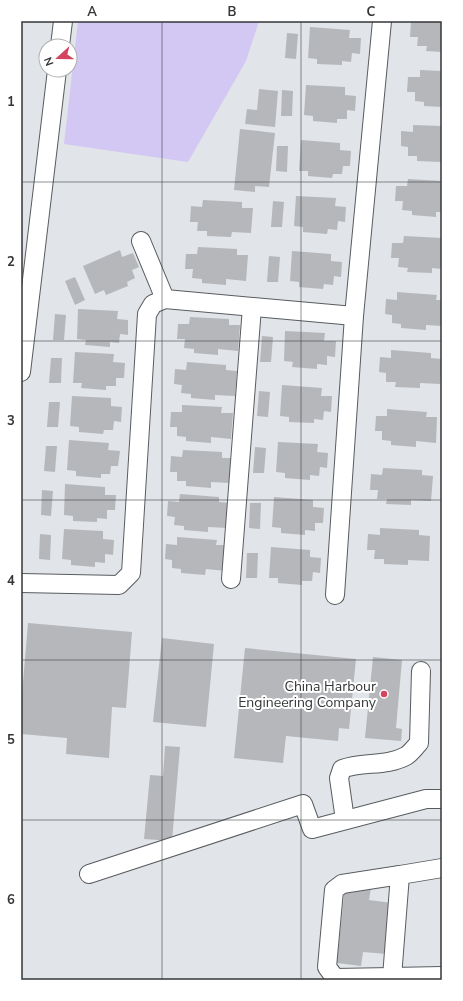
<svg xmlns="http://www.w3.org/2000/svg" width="463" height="1001" font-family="'Nunito Sans',sans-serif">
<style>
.green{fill:#d3c7f3}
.building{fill:#b6b7bb}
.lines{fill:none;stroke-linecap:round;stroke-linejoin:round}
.minor-casing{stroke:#595c5f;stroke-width:20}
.minor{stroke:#fff;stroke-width:18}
.grid{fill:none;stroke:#343637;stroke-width:1;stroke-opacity:0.55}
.poi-dot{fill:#d4445e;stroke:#fff;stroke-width:1.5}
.labels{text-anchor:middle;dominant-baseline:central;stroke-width:4;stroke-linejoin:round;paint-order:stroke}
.poi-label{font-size:14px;fill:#343637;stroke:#fff;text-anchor:end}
.neatline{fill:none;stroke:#343637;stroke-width:1.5}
.grid-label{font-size:13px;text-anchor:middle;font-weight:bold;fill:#343637}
</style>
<rect width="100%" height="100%" fill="#e1e4e8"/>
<polygon class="green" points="78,21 259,21 246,61 188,162 64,144"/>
<g class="building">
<polygon points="411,21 442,21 442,52 426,51 427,46 417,46 418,37 410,37"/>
<polygon points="310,27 350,30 349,38 361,38 360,54 352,53 351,62 342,61 342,65 317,64 317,59 308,58"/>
<polygon points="287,33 298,34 296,59 285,58"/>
<polygon points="420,70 442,71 442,107 424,106 424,102 415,101 415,92 407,92 408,77 420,77"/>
<polygon points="306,85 345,87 345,95 356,96 355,111 347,110 347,119 337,119 337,123 313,121 313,116 304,115"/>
<polygon points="259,89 278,91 275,127 245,124 247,109 257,110"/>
<polygon points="282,90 293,91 292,116 281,116"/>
<polygon points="413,125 442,126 441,162 417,161 417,156 408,156 408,147 401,146 401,131 413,132"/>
<polygon points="240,129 275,133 269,187 255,186 255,192 234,190"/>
<polygon points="301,140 340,143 340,150 351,151 350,166 343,166 342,174 333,174 332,178 308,176 308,171 299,171"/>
<polygon points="277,146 288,146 287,172 276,171"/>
<polygon points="408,179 442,181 442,212 436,212 436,217 412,215 412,211 402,210 403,201 395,201 396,186 407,186"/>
<polygon points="296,196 336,198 335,206 346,207 345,222 338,221 337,230 328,229 327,234 303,232 303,227 294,226"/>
<polygon points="203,200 242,202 242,208 253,208 251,233 232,232 231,237 207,236 207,231 197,231 198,222 190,222 191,206 202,207"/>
<polygon points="273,201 284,202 282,227 271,227"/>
<polygon points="404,236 442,238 442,269 432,268 432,273 407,272 408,268 398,267 399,258 391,258 392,243 403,243"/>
<polygon points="198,247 237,249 237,255 248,255 246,281 226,279 226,285 202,283 202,279 192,278 193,269 185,269 186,254 197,254"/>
<polygon points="120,250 122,257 133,253 139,267 132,270 135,278 127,282 128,286 106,295 104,290 95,294 83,266"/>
<polygon points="292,251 331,254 331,261 342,262 341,277 334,276 333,285 324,284 323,289 299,287 299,282 290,281"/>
<polygon points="269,256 280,257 278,282 267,282"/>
<polygon points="75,277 85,300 75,305 65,281"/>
<polygon points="397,292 437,295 436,300 442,300 442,326 426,325 426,330 401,328 401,324 392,323 392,315 385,314 386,299 397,300"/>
<polygon points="78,309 118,311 117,319 128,320 128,335 120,334 119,343 110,342 110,347 85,345 86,340 77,339"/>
<polygon points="55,314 66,315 64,340 53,340"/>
<polygon points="190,317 229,319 229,325 240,325 238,351 218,349 218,355 194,353 194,349 184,348 185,339 177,339 178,324 189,324"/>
<polygon points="285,331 325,333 324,341 336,341 335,357 327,356 327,365 317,364 317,369 292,367 293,362 284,361"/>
<polygon points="262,336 273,337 271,362 260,362"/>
<polygon points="391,350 431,353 431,358 442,359 440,384 420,383 420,388 395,387 396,382 386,382 386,373 379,372 380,357 391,358"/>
<polygon points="75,352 114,354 113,362 125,363 124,378 116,378 116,386 106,386 106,390 81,388 82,383 73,383"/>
<polygon points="51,358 62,358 61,383 49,383"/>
<polygon points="187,362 226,365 226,370 237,371 235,396 215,395 215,400 191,398 191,394 181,393 182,385 174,384 175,369 186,370"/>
<polygon points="282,385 322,388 321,396 332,396 331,412 324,411 323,420 314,419 314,423 289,422 289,417 280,416"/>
<polygon points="259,391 270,392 268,417 257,416"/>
<polygon points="72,396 111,398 111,406 122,407 121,422 114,421 113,430 104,430 103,434 79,432 79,427 70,426"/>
<polygon points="49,402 60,402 58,427 47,427"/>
<polygon points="182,405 222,407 221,413 233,413 231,439 211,437 211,443 186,441 186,437 177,436 177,427 170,427 171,412 182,412"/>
<polygon points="387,409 427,412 426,417 437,417 436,443 416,441 416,447 391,445 391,441 382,440 382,431 375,431 376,416 387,416"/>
<polygon points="69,440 109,443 108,450 120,451 118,466 111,466 110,474 101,474 101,478 76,476 76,471 67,470"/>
<polygon points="278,442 318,444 317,452 328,453 327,468 320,467 319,476 310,475 310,480 285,478 285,473 276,472"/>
<polygon points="46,446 57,446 55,472 44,471"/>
<polygon points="255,447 266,448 264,473 253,473"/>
<polygon points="183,450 222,452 222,458 232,458 231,483 211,482 211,488 186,486 186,481 177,481 177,472 170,472 171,456 182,457"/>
<polygon points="383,468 422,470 422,475 433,476 431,501 411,500 411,505 386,504 387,499 377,499 378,490 370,490 371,474 382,475"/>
<polygon points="65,484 105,487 105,495 116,495 115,510 107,510 107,519 97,518 97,522 73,521 73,516 64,515"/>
<polygon points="42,490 53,491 51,516 41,515"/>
<polygon points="180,494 219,497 219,502 230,503 228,528 208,527 208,532 184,530 184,526 174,525 175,517 167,516 168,501 179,502"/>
<polygon points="274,497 313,500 313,507 324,508 323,523 315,523 315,531 305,530 305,535 281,533 281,528 272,527"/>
<polygon points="250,503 261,503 260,529 249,528"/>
<polygon points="380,528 419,530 419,535 430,536 429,561 408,560 408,565 384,564 384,559 374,559 375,550 367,550 368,534 380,535"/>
<polygon points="64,529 103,531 103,539 114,540 113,555 105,554 105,563 95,562 95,567 71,565 71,560 62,559"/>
<polygon points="40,534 51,535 50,560 39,559"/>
<polygon points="177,537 217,540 216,545 227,545 226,571 206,569 205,575 181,573 181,569 172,568 172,560 165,559 166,544 177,545"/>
<polygon points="271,547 310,550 310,557 321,558 320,573 313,572 312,581 302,581 302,585 278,583 278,578 269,578"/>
<polygon points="247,553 258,553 257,578 246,578"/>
<polygon points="28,623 132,632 126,708 112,707 109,758 66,754 67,738 21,734 21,706"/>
<polygon points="162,638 214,644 206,727 153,722"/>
<polygon points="245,648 356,659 349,729 339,728 338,741 286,736 283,763 234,758"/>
<polygon points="373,657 402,660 396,728 402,729 401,741 365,738"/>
<polygon points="165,746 180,747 172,841 144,839 150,775 163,776"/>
<polygon points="345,885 371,888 369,900 392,903 387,954 363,952 361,966 337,963"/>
</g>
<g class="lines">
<g class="minor-casing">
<g id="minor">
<polyline points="60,46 63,21"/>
<polyline points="141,241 165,299"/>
<polyline points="21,372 57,70"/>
<polyline points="231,579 252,307"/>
<polyline points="21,583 119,585 131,573 147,314 153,304 165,299 354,316"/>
<polyline points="335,595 354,316 382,21"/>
<path d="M345,820L339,778L342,769C362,761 386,767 406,756C411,753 415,747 419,743L421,671"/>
<polyline points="442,868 400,875 392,977 442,976"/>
<polyline points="89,874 303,804 312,829 426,799 442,799"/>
<polyline points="392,980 392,977 335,978 327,967 334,890 342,884 400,875"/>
</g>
</g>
<use href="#minor" class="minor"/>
</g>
<path class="grid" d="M162,21V980M301,21V980M21,182H442M21,341H442M21,500H442M21,660H442M21,820H442"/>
<circle class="poi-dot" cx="384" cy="694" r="4"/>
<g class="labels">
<g class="poi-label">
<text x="376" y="686">China Harbour<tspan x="376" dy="16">Engineering Company</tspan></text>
</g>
</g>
<rect width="463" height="1001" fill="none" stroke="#ffffff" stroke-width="44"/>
<g transform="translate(58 58) rotate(249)"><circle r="19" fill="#ffffff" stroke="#aeafaf"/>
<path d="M0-3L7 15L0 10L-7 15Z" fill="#d4445e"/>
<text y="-6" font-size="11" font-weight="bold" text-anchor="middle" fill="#343637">N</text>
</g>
<rect x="22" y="22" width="419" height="957" class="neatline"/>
<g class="grid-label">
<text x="92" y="16">A</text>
<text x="232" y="16">B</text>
<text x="371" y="16">C</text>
<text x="11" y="106">1</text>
<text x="11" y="266">2</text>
<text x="11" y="425">3</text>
<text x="11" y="585">4</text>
<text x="11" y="744">5</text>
<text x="11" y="904">6</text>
</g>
</svg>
